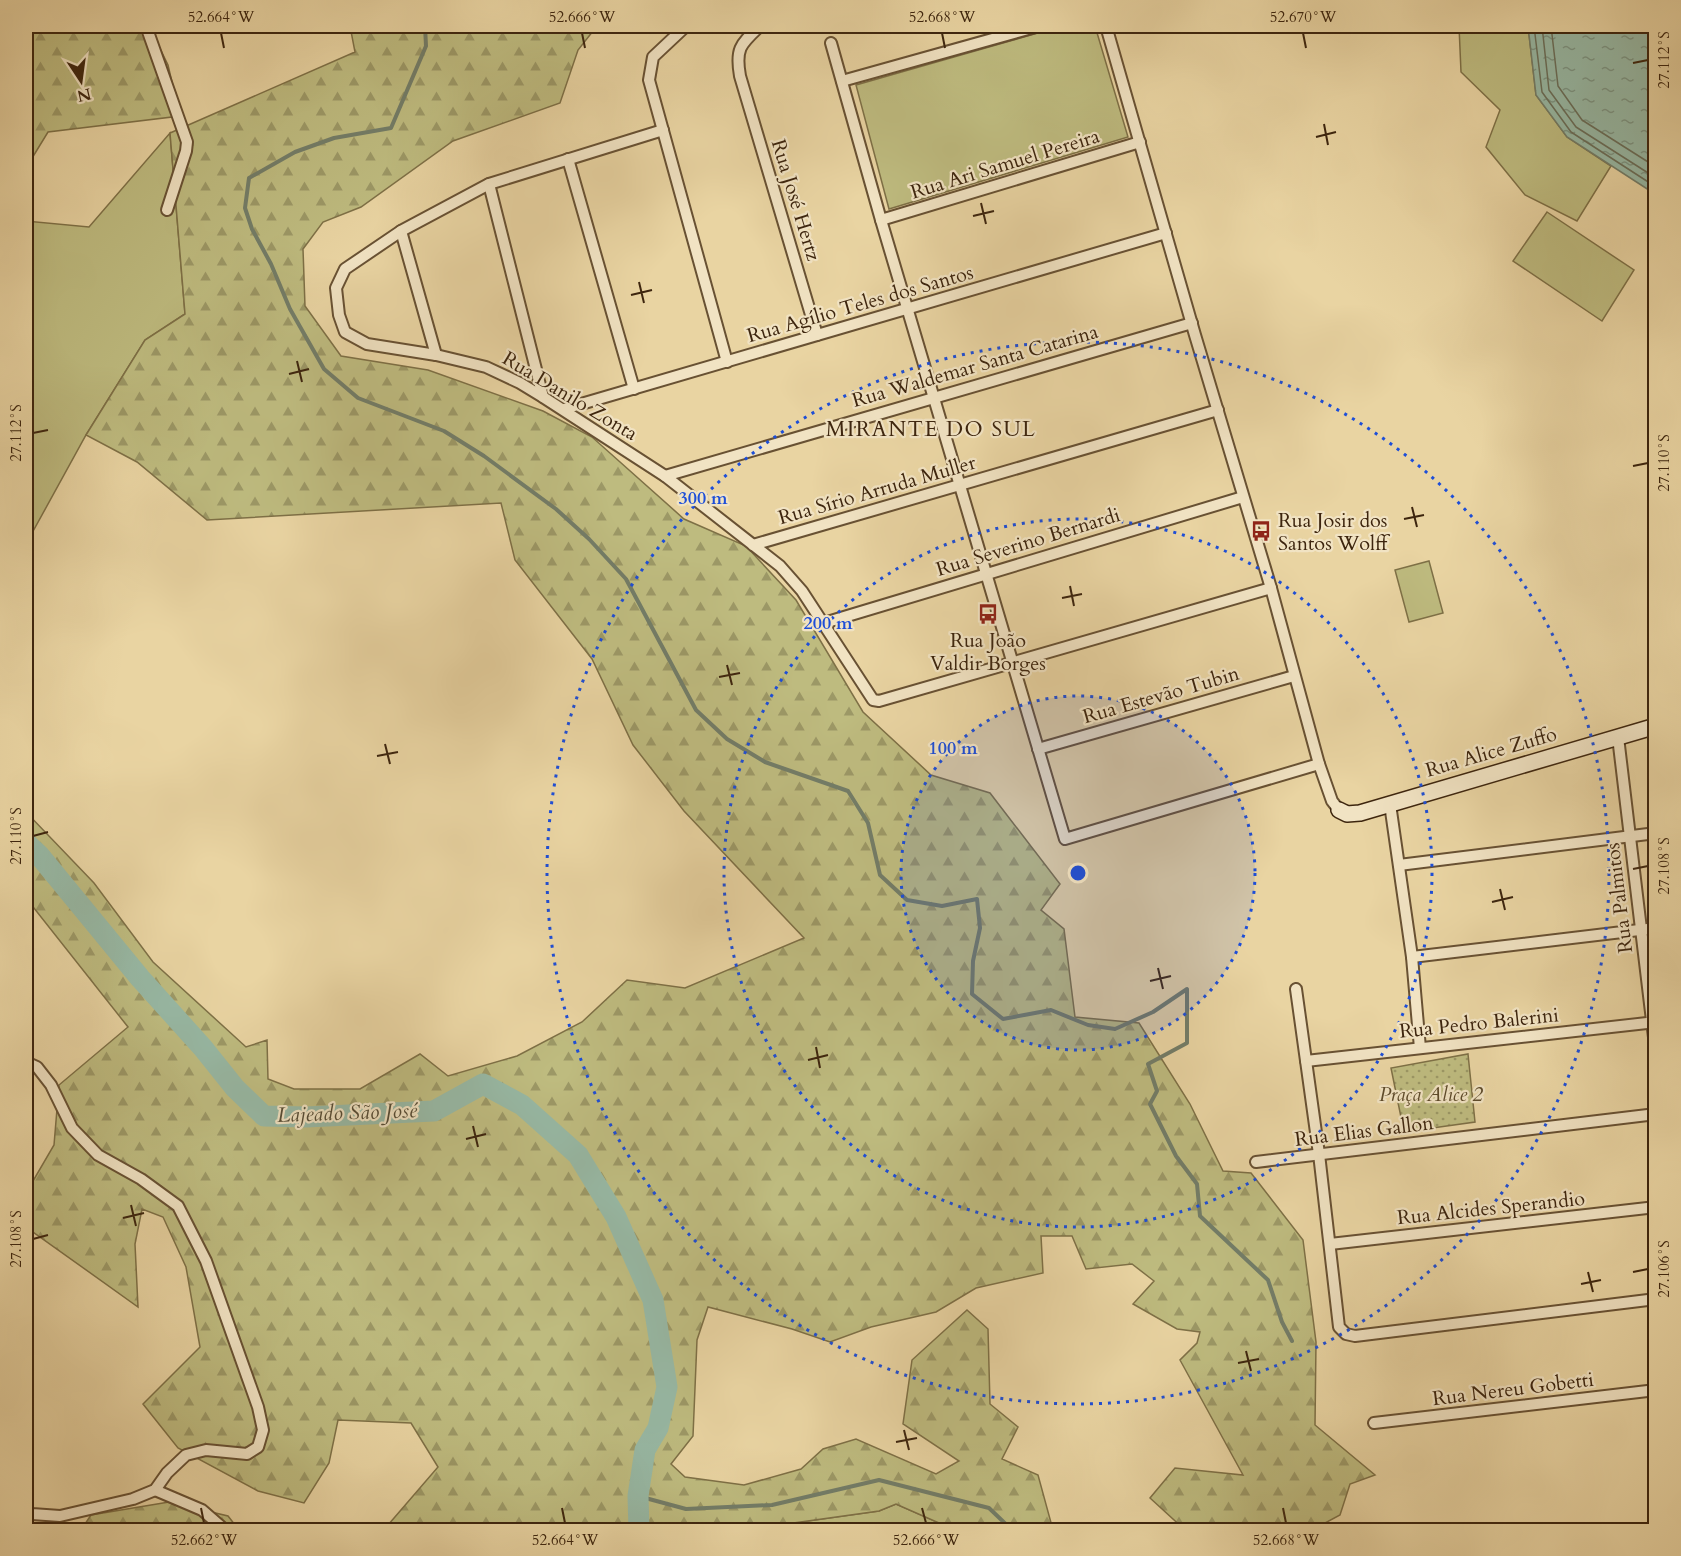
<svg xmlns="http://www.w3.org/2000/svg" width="1681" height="1556" font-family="Cardo,serif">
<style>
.grass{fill:#bebb7f;stroke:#7e7046;stroke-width:1.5}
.forest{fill:url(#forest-firs);stroke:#7e7046;stroke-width:1.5}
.park{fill:url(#park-dots);stroke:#7e7046;stroke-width:1.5}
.water{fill:url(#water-ripples);stroke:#737d68;stroke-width:1.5}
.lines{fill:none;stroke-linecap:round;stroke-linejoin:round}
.shore{stroke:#6a6e59;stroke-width:1.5}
.stream{stroke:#737d68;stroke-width:4}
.river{stroke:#97b8a4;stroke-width:21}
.street-casing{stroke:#685133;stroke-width:14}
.secondary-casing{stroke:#3d250e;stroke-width:18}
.street{stroke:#f1e3c3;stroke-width:10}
.secondary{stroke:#f1e3c3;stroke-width:15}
.ticks{fill:none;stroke:#3d250e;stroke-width:2}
.ring{fill:none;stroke:#1d4ed8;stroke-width:3;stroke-dasharray:3 6}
.labels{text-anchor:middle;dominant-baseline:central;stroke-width:4.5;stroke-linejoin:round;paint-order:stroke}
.street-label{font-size:20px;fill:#3d250e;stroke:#f1e3c3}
.poi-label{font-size:20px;fill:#3d250e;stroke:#f1e3c3;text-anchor:start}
.park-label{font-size:20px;font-style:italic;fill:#5d4a2a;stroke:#f1e3c3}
.neighbourhood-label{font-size:21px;letter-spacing:1.5px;fill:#3d250e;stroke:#f1e3c3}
.water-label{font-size:21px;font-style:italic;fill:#544a34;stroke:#f1e3c3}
.centre{fill:#1d4ed8;stroke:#f1e3c3;stroke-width:3}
.ring-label{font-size:18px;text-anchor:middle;font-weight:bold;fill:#1d4ed8;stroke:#f1e3c3;stroke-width:4.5;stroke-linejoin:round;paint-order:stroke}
.neatline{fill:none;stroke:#3d250e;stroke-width:2}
.ticks-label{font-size:15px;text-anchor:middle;fill:#3d250e}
</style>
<defs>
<pattern id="forest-firs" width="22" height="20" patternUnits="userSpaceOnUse" patternTransform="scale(1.5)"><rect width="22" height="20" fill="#bebb7f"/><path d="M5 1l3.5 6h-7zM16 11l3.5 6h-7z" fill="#9c9866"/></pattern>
<pattern id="park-dots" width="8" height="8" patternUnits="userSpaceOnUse" patternTransform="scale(1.5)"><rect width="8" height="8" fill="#bebb7f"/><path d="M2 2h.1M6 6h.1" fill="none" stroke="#9c9866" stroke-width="1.8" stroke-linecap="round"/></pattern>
<pattern id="water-ripples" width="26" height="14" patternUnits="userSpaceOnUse" patternTransform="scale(1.5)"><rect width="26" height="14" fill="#97b8a4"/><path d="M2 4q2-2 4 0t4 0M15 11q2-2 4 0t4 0" fill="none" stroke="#7c9584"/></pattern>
</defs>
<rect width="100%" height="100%" fill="#e9d4a2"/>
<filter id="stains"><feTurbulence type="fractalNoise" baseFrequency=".00333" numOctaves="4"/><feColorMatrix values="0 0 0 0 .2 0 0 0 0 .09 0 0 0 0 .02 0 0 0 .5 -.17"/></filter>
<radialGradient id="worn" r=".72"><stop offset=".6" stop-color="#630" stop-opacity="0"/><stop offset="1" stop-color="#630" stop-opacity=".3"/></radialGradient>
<g class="grass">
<polygon points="1062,26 1095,26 1128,137 889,209 856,85"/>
<polygon points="1459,26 1528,26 1536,95 1567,137 1611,166 1577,221 1525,195 1486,147 1500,110 1461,72"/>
<polygon points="170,133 185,314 145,340 86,435 26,544 26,221 89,227"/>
<polygon points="1547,212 1634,270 1602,321 1513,261"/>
<polygon points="1429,561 1443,613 1409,622 1395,570"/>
<polygon points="896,1504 955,1530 686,1530 772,1526 879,1511"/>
</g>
<g class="forest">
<polygon points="26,26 149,26 168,65 180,116 48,132 26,168"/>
<polygon points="350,26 597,26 578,50 560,103 453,141 361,207 323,222 303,249 305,306 341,356 428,370 543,411 592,437 684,519 746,546 796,600 863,712 931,775 990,793 1060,884 1041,910 1064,929 1075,1017 1139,1023 1190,1104 1223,1171 1251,1173 1303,1240 1316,1342 1315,1425 1375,1475 1350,1484 1340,1515 1312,1530 1185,1530 1150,1498 1175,1468 1243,1475 1180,1360 1197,1343 1200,1332 1177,1329 1133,1304 1154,1281 1132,1264 1086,1269 1072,1236 1041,1236 1043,1273 976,1288 936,1312 871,1327 830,1342 792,1329 708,1307 697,1340 693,1436 671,1464 685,1477 744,1485 801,1469 823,1449 856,1439 936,1474 959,1461 903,1424 912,1360 967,1310 988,1329 990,1404 1018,1427 1002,1459 1038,1475 1053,1530 955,1530 896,1504 879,1511 772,1526 686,1530 358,1530 388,1525 438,1467 411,1423 338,1420 329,1463 304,1503 258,1491 178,1448 143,1404 200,1347 186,1267 163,1217 142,1209 135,1244 138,1307 26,1227 26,1193 54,1145 59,1085 128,1027 26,898 26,812 94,883 153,962 246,1047 267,1040 268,1079 294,1089 360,1089 420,1054 448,1076 517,1056 582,1022 627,980 685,988 804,938 684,811 633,745 592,659 515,560 501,503 207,520 137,462 86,435 145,340 185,314 170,133 355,52"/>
<polygon points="169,1502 228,1516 239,1530 81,1530 91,1515"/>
</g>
<polygon class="park" points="1468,1054 1475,1122 1404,1132 1391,1068"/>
<polygon class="water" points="1528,26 1655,26 1655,194 1567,137 1536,95"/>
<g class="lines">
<g class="shore">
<polyline points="1534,26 1542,92 1571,132 1656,187"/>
<polyline points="1542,26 1549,90 1576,127 1656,178"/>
<polyline points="1551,26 1558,86 1582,120 1656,167"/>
</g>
<g class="stream">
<polyline points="425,26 426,46 391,128 334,138 295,152 249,178 245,208 252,229 271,264 290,309 324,369 358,398 444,431 484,456 556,509 589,539 626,579 696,710 727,739 765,762 848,791 868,823 880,875 907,900 942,906 977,899 980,928 973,961 972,994 1003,1019 1051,1010 1088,1025 1115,1029 1153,1012 1187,989 1187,1043 1148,1064 1157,1091 1150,1104 1176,1156 1197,1184 1200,1216 1268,1280 1282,1322 1292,1341"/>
<polyline points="638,1496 686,1509 772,1505 879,1480 989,1508 1012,1530"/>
</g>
<polyline class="river" points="26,843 39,855 140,978 203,1048 235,1088 264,1116 306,1117 434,1111 483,1084 522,1105 578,1155 616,1217 653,1300 667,1387 658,1428 645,1450 638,1496 639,1530"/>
<g class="street-casing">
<g id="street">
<polyline points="146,26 187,142 186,151 167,210"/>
<polyline points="686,26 653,57 649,80 727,362"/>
<path d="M760,26C741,44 735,48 740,76L817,335"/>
<polyline points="1106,26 1195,335 1271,588 1319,764 1332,801 1339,810"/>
<polyline points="831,43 881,220 1065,839 1319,764"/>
<polyline points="842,81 1039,26"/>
<polyline points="663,130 489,184 401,231 345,269 336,288 339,315 345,332 367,344 436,355 486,367 520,383 543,397 665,476 780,566 802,591 873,700 879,701 1271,588"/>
<polyline points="568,159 634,389"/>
<polyline points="489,184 543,397"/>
<polyline points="881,220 1140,142"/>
<polyline points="401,231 436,355"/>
<polyline points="564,409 1166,233"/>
<polyline points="665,476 1192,323"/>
<polyline points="753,545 1218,410"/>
<polyline points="824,623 1243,497"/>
<polyline points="1618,737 1656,1054"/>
<polyline points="1038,749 1294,676"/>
<polyline points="1390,804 1412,957 1420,1048"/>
<polyline points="1399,865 1656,833"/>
<polyline points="1412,957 1656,928"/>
<polyline points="1296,989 1319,1154 1339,1327 1346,1334 1355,1336 1656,1299"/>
<polyline points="1306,1061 1656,1022"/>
<polyline points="26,1062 37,1067 51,1085 72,1128 98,1155 141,1179 178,1206 206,1261 258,1407 263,1430 258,1447 247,1454 206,1450 186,1455 167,1473 155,1490 133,1499 60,1516 32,1514 26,1510"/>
<polyline points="1256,1162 1656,1114"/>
<polyline points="1330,1244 1656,1207"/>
<polyline points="1374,1423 1656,1390"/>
<polyline points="155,1490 202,1510 225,1530"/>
</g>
</g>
<g class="secondary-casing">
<polyline id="secondary" points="1339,810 1347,814 1360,813 1656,726"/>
</g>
<use href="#street" class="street"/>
<use href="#secondary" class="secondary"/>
</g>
<path class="ticks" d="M221,33L224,48M582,33L585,48M942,33L945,48M1303,33L1306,48M1633,63L1648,60M1324,124L1328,145M1316,137L1336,132M981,203L986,224M973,216L994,211M639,282L644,303M631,295L652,290M297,361L302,382M289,374L309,369M33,433L48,430M1633,466L1648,463M1412,507L1417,527M1404,519L1424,515M1070,586L1074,606M1062,598L1082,594M727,665L732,685M719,677L740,673M385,744L390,764M377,756L398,752M33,836L48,832M1633,869L1648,866M1500,889L1505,910M1492,902L1513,897M1158,968L1163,989M1150,981L1171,976M816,1047L820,1068M808,1060L828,1055M473,1126L478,1147M466,1139L486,1134M131,1205L136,1226M123,1218L144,1213M33,1239L48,1235M1588,1272L1593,1292M1633,1272L1648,1269M1581,1284L1601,1280M1246,1351L1251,1371M1238,1363L1259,1359M904,1430L909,1450M896,1442L917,1438M201,1508L204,1523M562,1508L565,1523M922,1508L926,1523M1283,1508L1286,1523"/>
<circle cx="1078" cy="873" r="177" fill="#1d4ed8" fill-opacity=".12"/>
<g class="ring">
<circle cx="1078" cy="873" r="177"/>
<circle cx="1078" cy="873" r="354"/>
<circle cx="1078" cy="873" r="531"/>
</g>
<defs>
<g id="bus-bare" transform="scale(1.62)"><path d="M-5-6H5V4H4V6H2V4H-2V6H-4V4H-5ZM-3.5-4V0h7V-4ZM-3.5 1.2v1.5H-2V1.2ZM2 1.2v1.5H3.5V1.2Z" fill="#8f2418" stroke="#f1e3c3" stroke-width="2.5" paint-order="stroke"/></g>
</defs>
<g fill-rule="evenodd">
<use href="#bus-bare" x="1261" y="531"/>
<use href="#bus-bare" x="988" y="614"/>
</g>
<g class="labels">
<g class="street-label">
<text transform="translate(1005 164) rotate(-17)">Rua Ari Samuel Pereira</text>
<text transform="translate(796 200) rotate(73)">Rua José Hertz</text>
<text transform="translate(860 304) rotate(-16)">Rua Agílio Teles dos Santos</text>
<text transform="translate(975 366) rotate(-16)">Rua Waldemar Santa Catarina</text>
<text transform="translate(570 396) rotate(31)">Rua Danilo Zonta</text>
<text transform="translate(877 490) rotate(-16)">Rua Sírio Arruda Muller</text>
<text transform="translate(1028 542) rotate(-17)">Rua Severino Bernardi</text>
<text transform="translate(1161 695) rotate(-16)">Rua Estevão Tubin</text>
<text transform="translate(1491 752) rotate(-16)">Rua Alice Zuffo</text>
<text transform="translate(1619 898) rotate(-97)">Rua Palmitos</text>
<text transform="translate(1479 1023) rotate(-6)">Rua Pedro Balerini</text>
<text transform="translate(1364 1131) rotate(-7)">Rua Elias Gallon</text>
<text transform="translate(1491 1208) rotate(-6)">Rua Alcides Sperandio</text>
<text transform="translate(1513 1389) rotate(-7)">Rua Nereu Gobetti</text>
</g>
<g class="poi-label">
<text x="1278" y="520">Rua Josir dos<tspan x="1278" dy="23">Santos Wolff</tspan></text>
<text x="988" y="640" text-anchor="middle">Rua João<tspan x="988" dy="23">Valdir Borges</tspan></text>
</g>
<g class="park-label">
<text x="1431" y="1094">Praça Alice 2</text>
</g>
<g class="neighbourhood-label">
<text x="931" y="429">MIRANTE DO SUL</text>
</g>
<g class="water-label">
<text transform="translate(347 1113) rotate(-2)">Lajeado São José</text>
</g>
</g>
<circle cx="1078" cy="873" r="9" class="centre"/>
<g class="ring-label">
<text x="703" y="504">300 m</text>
<text x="828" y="629">200 m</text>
<text x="953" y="754">100 m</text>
</g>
<rect width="1681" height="1556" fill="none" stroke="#e9d4a2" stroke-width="66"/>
<g transform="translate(81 81) rotate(167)" stroke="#f1e3c3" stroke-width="4.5" paint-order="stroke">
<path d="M0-4.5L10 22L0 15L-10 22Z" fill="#3d250e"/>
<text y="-9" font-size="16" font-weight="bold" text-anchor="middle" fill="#3d250e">N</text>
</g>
<rect x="33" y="33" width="1615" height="1490" class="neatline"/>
<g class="ticks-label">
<text x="221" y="22">52.664°W</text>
<text x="582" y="22">52.666°W</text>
<text x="942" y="22">52.668°W</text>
<text x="1303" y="22">52.670°W</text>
<text transform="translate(1664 60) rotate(-90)" y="5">27.112°S</text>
<text transform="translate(16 433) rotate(-90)" y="5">27.112°S</text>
<text transform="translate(1664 463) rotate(-90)" y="5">27.110°S</text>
<text transform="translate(16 836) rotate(-90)" y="5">27.110°S</text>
<text transform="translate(1664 866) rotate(-90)" y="5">27.108°S</text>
<text transform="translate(16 1239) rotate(-90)" y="5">27.108°S</text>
<text transform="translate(1664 1269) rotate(-90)" y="5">27.106°S</text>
<text x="204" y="1545">52.662°W</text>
<text x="565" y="1545">52.664°W</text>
<text x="926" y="1545">52.666°W</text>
<text x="1286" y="1545">52.668°W</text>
</g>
<rect width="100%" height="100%" filter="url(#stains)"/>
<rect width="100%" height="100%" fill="url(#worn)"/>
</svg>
